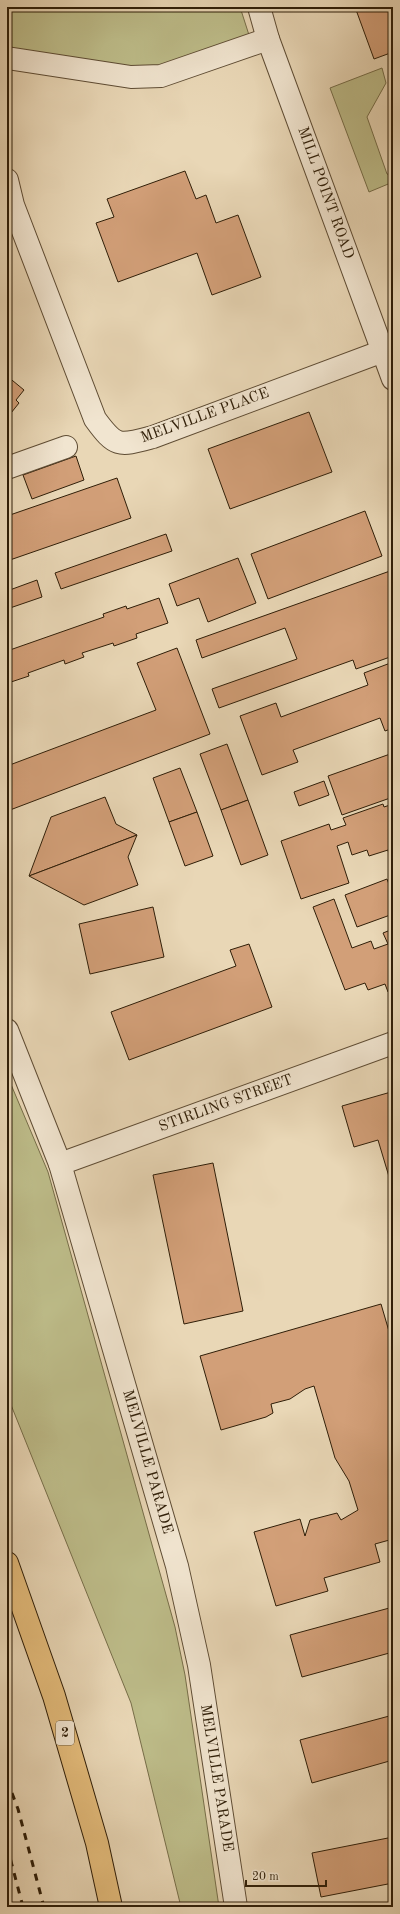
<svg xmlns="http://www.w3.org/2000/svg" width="400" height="1914" font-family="'Old Standard TT',serif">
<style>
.green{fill:#bdbc89;stroke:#766d48}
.building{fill:#d29f78;stroke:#2f1e08}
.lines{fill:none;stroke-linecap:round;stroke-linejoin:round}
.minor-casing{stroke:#5e4c34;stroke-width:24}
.highway-casing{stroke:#2f1e08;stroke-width:24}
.minor{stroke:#f1e5d0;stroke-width:22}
.highway{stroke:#e4bc7b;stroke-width:22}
.rail{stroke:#2f1e08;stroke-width:3;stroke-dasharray:7 7;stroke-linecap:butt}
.labels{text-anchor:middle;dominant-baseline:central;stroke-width:4;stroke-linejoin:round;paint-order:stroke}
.shield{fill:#f1e5d0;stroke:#695a44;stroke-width:1}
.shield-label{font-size:14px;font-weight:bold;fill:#2f1e08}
.street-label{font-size:15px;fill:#2f1e08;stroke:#f1e5d0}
</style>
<rect width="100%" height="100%" fill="#e9d7b6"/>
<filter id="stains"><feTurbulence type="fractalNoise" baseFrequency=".005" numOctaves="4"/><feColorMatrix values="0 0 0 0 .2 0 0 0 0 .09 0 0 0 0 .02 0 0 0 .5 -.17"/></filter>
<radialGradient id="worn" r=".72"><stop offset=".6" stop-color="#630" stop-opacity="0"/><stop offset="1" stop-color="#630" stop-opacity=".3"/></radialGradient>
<g class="green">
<polygon points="7,7 240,7 249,35 152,72 7,52"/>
<polygon points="382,68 386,83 367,117 387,174 393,176 393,182 369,192 330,88"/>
<polygon points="7,1075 48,1172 175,1627 185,1675 219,1907 181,1907 131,1703 7,1395"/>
</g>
<g class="building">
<polygon points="355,7 393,7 393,52 374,59"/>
<polygon points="185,171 196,199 206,195 216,223 238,215 261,277 212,295 197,253 118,282 96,223 114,217 107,199"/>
<polygon points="7,376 24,390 16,400 19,403 7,418"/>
<polygon points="309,412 332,472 230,509 208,449"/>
<polygon points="76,456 84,480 32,499 23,475"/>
<polygon points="117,478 131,518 7,561 7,516"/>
<polygon points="365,511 382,556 268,599 251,554"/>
<polygon points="166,534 172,551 61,589 55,573"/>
<polygon points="238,558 256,603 208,622 199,598 177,606 169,584"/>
<polygon points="390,571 393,578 393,656 356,669 353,660 219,708 212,689 297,659 285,628 202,658 196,640"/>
<polygon points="37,580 42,597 7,609 7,591"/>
<polygon points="159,598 168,623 136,634 137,638 114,646 113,643 82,653 84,657 65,664 64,660 28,673 29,676 11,682 10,679 7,680 7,651 104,617 103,614 126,606 127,609"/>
<polygon points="177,648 210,734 10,810 7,802 7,766 156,710 137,663"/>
<polygon points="393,662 393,728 385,731 380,718 293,750 298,762 262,775 240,716 276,703 281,717 368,685 364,673"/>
<polygon points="227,744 248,800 221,810 200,754"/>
<polygon points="393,753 393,797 342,815 328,776"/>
<polygon points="180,768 197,812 169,822 153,778"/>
<polygon points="324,781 329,795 299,806 294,792"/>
<polygon points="105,797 116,824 137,835 29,876 51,817"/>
<polygon points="248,800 268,855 241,865 221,810"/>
<polygon points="383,804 384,807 393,804 393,854 389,855 388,850 369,856 367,850 352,855 348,842 337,846 349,883 301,899 281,841 329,824 331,830 346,825 343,818"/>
<polygon points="197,812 213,856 185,866 169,822"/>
<polygon points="137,835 128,857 138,885 84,905 29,876"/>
<polygon points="387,879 393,895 393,914 357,927 345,895"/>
<polygon points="334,899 352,948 371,941 374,949 388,944 383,933 393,929 393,990 388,992 385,984 368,990 365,983 345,990 313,907"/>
<polygon points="153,907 164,957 90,974 79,924"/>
<polygon points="249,944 272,1007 129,1060 111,1012 236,966 230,950"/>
<polygon points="391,1092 393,1098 393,1180 390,1180 378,1140 354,1147 342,1106"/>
<polygon points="213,1163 243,1311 184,1324 153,1175"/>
<polygon points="381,1304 393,1345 393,1539 375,1544 380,1562 324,1578 328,1591 276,1606 254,1532 300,1519 305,1536 310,1520 337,1513 341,1520 358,1510 349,1481 335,1458 314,1386 305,1389 290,1399 271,1404 273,1413 266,1417 221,1430 200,1356"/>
<polygon points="393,1607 393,1652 302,1677 290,1635"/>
<polygon points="393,1715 393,1760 312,1783 300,1740"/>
<polygon points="393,1837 393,1883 321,1897 312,1853"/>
</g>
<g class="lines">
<g class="minor-casing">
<g id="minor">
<polyline points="259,7 268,39 393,379"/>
<polyline points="7,58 131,77 161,76 268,39"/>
<path d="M7,180L13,205L95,419C116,448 119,446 153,437L383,351"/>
<polyline points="7,468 66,447"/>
<polyline points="7,1030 60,1164 177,1566 199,1665 236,1907"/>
<polyline points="60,1164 393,1043"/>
</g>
</g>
<g class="highway-casing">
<polyline id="highway" points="7,1563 54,1696 97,1843 111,1907"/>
</g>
<use href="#minor" class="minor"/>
<use href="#highway" class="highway"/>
<g class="rail">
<polyline points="7,1780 18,1809 44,1907"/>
<polyline points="7,1846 23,1907"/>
</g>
</g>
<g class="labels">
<rect class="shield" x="56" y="1721" width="18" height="24" rx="3"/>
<g class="shield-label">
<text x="65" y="1733">2</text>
</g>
<g class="street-label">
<text transform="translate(325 193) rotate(70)">MILL POINT ROAD</text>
<text transform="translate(205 416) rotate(-20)">MELVILLE PLACE</text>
<text transform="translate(226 1104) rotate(-20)">STIRLING STREET</text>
<text transform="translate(147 1462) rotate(74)">MELVILLE PARADE</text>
<text transform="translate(216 1778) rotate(81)">MELVILLE PARADE</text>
</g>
</g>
<rect width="400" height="1914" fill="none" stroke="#e9d7b6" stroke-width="24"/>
<rect x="8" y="8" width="384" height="1898" fill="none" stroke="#2f1e08" stroke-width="2"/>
<rect x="12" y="12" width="376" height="1890" fill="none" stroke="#2f1e08"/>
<path d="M246 1880v6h80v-6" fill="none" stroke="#2f1e08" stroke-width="2"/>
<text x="252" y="1880" font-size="12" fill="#2f1e08" stroke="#f1e5d0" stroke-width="3" paint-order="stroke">20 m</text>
<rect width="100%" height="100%" filter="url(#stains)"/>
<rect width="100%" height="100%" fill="url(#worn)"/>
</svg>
